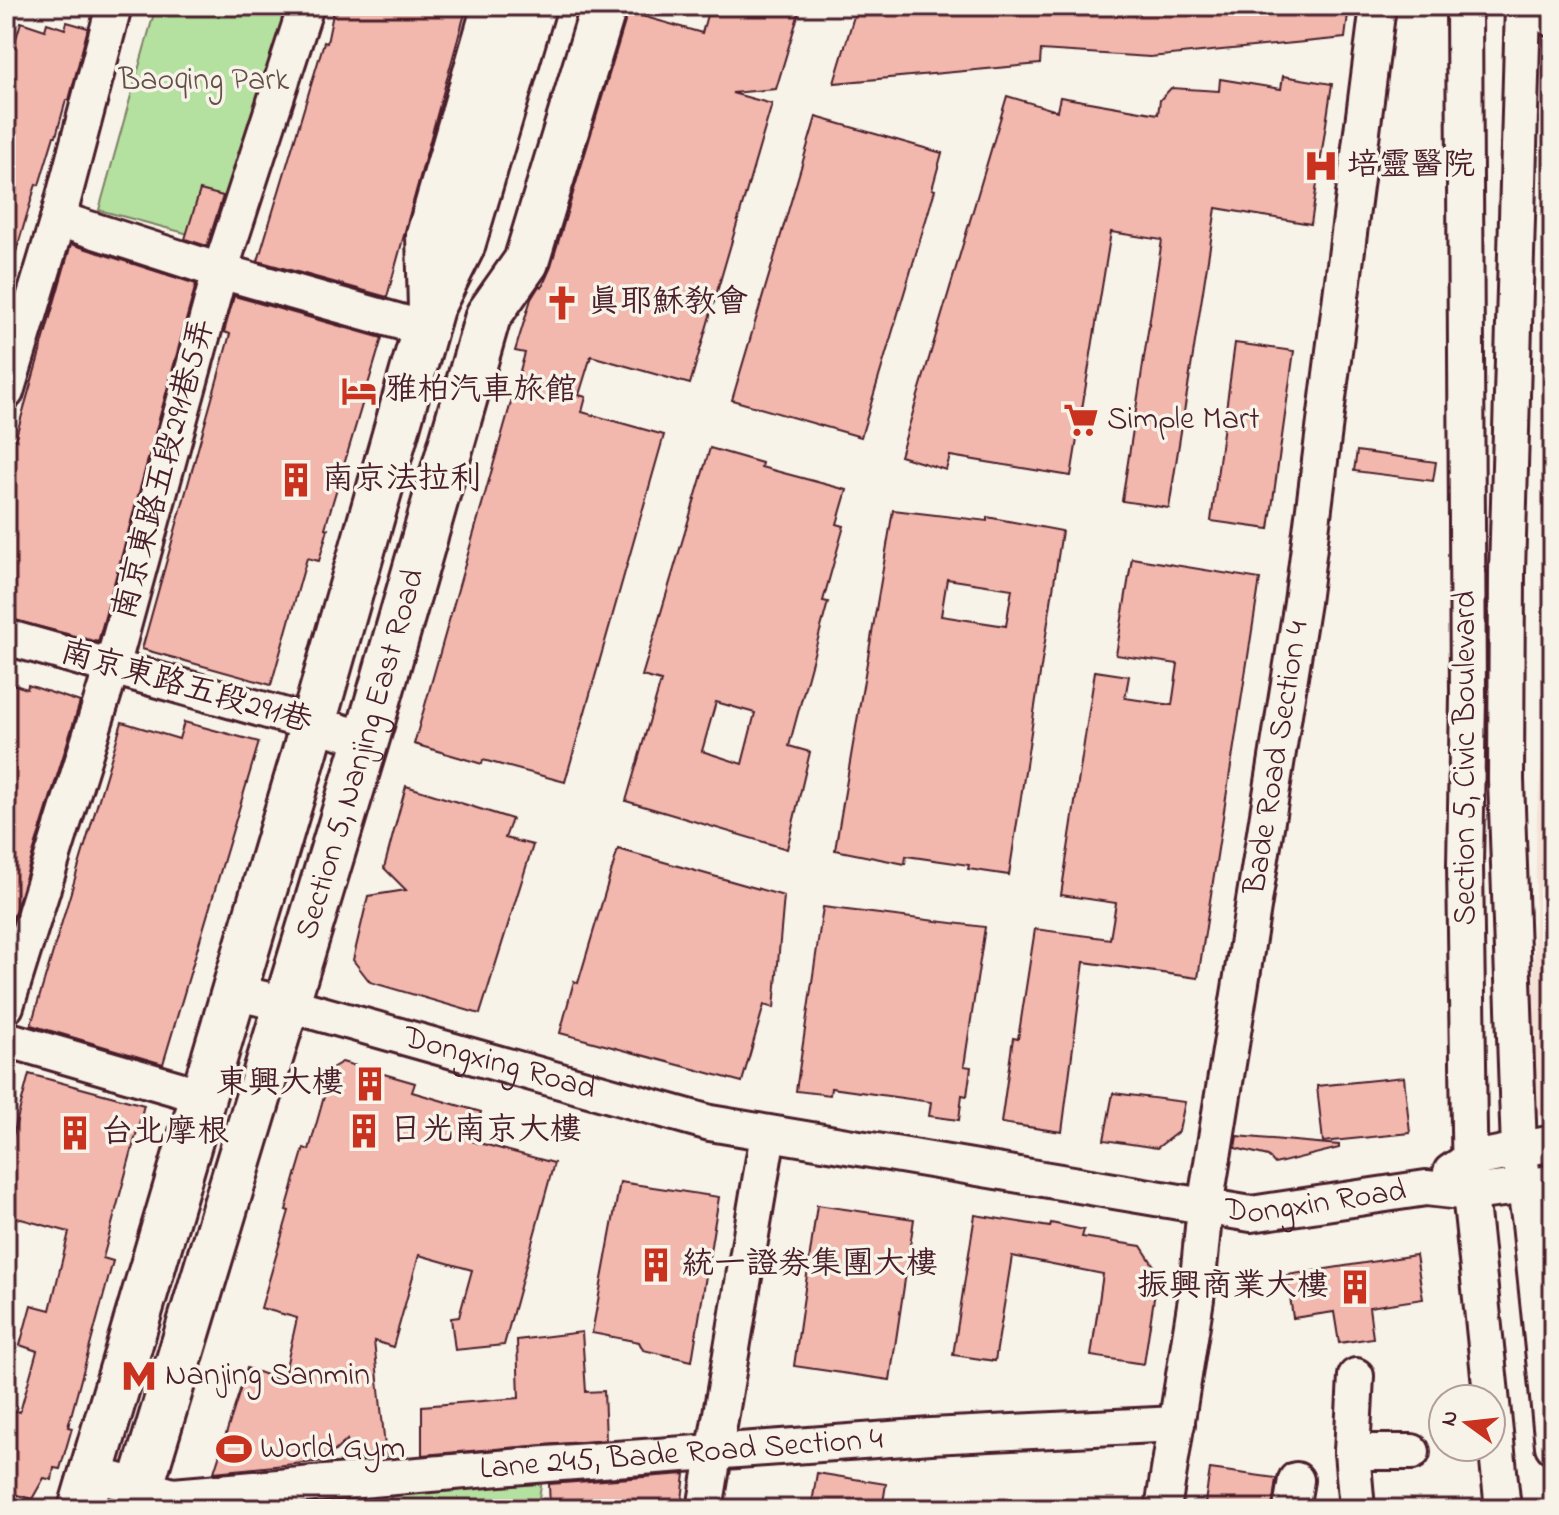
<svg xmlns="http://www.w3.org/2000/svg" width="1559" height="1515" font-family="'Indie Flower','LXGW WenKai TC',sans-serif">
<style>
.built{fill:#f6e1d6}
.green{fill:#b4e1a0;stroke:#7f8066;stroke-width:2}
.building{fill:#f2b7ad;stroke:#4a1f2b;stroke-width:2;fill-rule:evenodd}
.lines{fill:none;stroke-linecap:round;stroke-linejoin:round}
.minor-casing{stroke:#4a1f2b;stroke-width:40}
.major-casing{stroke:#4a1f2b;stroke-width:50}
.minor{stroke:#f7f3e8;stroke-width:34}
.major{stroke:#f7f3e8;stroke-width:44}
.labels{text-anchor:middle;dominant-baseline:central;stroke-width:7;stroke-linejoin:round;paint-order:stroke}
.park-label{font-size:32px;fill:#645048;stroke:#f7f3e8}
.poi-label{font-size:32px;fill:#4a1f2b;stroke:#f7f3e8;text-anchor:start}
.street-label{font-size:32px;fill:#4a1f2b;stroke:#f7f3e8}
</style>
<rect width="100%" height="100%" fill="#f7f3e8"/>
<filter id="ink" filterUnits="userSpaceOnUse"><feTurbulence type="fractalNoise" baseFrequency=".0125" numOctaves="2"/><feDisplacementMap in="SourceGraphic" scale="16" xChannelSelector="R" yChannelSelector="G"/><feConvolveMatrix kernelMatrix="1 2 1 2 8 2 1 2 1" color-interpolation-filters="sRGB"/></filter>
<g filter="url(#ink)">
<polygon class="built" points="1553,752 1553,1127 1547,1125 1537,1114 1534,1086 1533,1005 1537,812 1543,753"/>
<g class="green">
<polygon points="156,6 296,6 226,244 99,210"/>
<polygon points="543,1474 537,1509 387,1509 393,1491"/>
</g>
<g class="building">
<polygon points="349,6 467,6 387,297 258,261 324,42 327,43 334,9"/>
<polygon points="757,6 801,6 776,89 732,93 772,104 690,384 591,356 579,395 586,397 582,412 664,435 565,782 483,760 482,764 414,744 525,353 515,351 531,299 539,286 542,287 550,269 628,12 702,33 707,15"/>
<polygon points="857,6 1349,6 1345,38 1150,57 1041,50 1040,64 834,83"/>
<polygon points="21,22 45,30 47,23 65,29 67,22 88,28 69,100 66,100 56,136 54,136 39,185 36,184 11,269 6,268 6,72"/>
<polygon points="1283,76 1332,84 1311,224 1216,208 1169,508 1122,501 1162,240 1111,232 1071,476 950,456 946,470 900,456 1007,96 1057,111 1060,97 1158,114 1160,100 1171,88 1219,91 1220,79 1281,89"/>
<polygon points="816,117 942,153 932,189 935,190 861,437 732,400"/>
<polygon points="200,190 223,196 207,246 185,239"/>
<polygon points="71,244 196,284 98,642 6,618 6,471"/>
<polygon points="234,296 382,338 325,528 328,529 319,561 307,558 271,685 142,649 230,334 224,332"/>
<polygon points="1235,343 1294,351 1269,529 1211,521"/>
<path d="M710,448L762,463L761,467L847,490L837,524L844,526L823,601L828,602L789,746L810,752L787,849L626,801L661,681L642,676ZM716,702L755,713L742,764L702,751Z"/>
<polygon points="1357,451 1436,462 1433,481 1354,471"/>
<path d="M893,510L987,521V517L1062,531L1009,875L968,869L969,865L906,856L905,864L835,850ZM947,579L1012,589L1006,626L941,616Z"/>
<polygon points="1132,558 1260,579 1198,978 1084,962 1062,1132 1001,1123 1013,1038 1018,1039 1035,929 1110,939 1116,903 1061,895 1095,671 1129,676 1125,698 1172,705 1178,664 1116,655"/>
<polygon points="6,682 27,689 28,685 80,702 8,934"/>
<polygon points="122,722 179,739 184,722 259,742 163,1064 31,1025"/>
<polygon points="406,786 512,819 505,838 533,845 480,1014 370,982 353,960 368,896 406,890 384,868"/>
<polygon points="618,849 784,896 774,1008 764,1005 742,1082 560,1033 574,981 578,983"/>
<polygon points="823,907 985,927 964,1066 971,1067 967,1096 962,1095 959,1120 929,1116 931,1102 831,1088 830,1095 796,1091"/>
<polygon points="342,1062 415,1083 412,1092 481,1112 472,1141 554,1163 504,1345 455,1350 451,1318 459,1317 472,1270 419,1255 393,1347 374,1341 386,1456 350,1460 347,1440 324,1461 214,1472 247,1368 283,1381 297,1318 261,1308 289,1211 286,1210 296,1175 304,1148 309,1150 327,1086 320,1075"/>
<polygon points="29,1074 144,1105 103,1258 113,1261 68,1427 72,1428 60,1469 54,1468 52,1480 44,1478 32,1499 6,1492 6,1408 20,1412 37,1351 20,1345 31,1305 50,1310 69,1232 6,1215 6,1162"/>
<polygon points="1404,1077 1410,1133 1323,1142 1317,1086"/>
<polygon points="1113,1093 1185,1102 1179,1131 1157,1148 1104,1140"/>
<polygon points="1237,1136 1339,1145 1339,1148 1275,1164 1268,1156 1235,1148"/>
<polygon points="620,1182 719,1197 692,1361 643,1350 639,1342 592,1333"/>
<polygon points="817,1205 914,1219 890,1380 794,1366"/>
<polygon points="975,1215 1050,1227 1051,1223 1084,1230 1082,1237 1141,1246 1158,1272 1144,1364 1091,1356 1103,1274 1012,1256 995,1361 953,1355"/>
<polygon points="1416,1255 1423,1299 1369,1307 1373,1338 1339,1343 1334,1312 1293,1318 1287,1275"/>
<polygon points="582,1332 586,1392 604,1391 606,1440 422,1455 422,1406 519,1398 517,1340"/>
<polygon points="1210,1469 1276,1478 1272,1509 1204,1509"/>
<polygon points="817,1473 886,1484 882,1509 811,1509"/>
<polygon points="685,1474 681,1509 550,1509 549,1484"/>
</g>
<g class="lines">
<g class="minor-casing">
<g id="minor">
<polyline points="1464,6 1468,696 1465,866 1470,1193 1503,1509"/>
<polyline points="1523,6 1507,572 1506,780 1519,1150 1530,1223 1553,1446"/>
<polyline points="58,219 220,271 425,329"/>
<polyline points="6,392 58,219 114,6"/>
<polyline points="6,637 367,739"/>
<path id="s1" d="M233,992L286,1004L710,1123L1251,1214L1426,1188L1470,1193L1553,1183"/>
<polyline points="6,1006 112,667 220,271 306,6"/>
<polyline points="6,1039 203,1096"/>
<polyline points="1451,1172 1469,1160 1553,1143"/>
<polyline points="1356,1376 1352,1452 1357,1509"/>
<polyline points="1352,1452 1412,1452"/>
<path id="s2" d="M92,1474L173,1496L547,1464L931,1436L1177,1424"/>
<polyline points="705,1509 768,1134"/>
<path id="s3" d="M1163,1509L1196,1299L1205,1207L1302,602L1378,6"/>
<polyline points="1291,1509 1296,1480"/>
</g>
</g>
<g class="major-casing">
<g id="major">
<polyline points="1545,6 1553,14"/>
<polyline points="434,302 462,246 533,6"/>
<polyline points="81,1509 304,755 431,308 429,235 495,6"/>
<path id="s4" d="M134,1509L373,718L488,316L526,262L604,6"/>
</g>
</g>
<use href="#minor" class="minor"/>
<use href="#major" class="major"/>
</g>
</g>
<defs>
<g id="hospital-bare" transform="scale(2.76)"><path d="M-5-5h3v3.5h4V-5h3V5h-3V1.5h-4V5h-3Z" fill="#c8321e" stroke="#f7f3e8" stroke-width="2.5" paint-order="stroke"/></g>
<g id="church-bare" transform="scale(2.76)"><path d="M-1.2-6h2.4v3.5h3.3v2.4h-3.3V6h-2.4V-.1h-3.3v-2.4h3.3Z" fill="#c8321e" stroke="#f7f3e8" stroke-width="2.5" paint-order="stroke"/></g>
<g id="hotel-bare" transform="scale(2.76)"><path d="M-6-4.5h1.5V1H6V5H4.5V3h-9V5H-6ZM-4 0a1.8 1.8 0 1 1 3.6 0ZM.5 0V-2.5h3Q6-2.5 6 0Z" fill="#c8321e" stroke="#f7f3e8" stroke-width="2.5" paint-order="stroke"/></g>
<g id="supermarket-bare" transform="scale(2.76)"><path d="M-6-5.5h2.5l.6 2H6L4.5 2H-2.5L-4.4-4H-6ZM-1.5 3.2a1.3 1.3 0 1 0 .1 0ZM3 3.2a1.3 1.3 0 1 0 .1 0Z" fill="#c8321e" stroke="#f7f3e8" stroke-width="2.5" paint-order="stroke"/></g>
<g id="building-bare" transform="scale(2.76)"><path d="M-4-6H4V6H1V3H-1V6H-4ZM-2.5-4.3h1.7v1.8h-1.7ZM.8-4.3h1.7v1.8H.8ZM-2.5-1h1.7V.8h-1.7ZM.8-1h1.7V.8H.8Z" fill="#c8321e" stroke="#f7f3e8" stroke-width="2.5" paint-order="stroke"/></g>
<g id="metro-bare" transform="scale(2.76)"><path d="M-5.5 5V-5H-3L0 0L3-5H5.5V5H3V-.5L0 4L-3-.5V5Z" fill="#c8321e" stroke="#f7f3e8" stroke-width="2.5" paint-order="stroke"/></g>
<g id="stadium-bare" transform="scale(2.76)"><path d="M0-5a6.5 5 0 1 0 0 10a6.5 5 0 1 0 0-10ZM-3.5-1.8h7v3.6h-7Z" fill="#c8321e" stroke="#f7f3e8" stroke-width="2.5" paint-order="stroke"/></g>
</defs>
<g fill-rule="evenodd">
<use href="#hospital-bare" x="1321" y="166"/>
<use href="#church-bare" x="562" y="303"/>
<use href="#hotel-bare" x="359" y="391"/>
<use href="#supermarket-bare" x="1081" y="420"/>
<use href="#building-bare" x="296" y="480"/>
<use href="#building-bare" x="370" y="1084"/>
<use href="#building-bare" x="364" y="1131"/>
<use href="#building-bare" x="75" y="1133"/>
<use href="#building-bare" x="656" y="1265"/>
<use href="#building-bare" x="1355" y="1287"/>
<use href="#metro-bare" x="139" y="1376"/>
<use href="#stadium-bare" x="234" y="1449"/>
</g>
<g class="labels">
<g class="park-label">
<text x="204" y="81">Baoqing Park</text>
</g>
<g class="poi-label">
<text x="1347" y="166">培靈醫院</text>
<text x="588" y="303">真耶穌教會</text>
<text x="385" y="391">雅柏汽車旅館</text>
<text x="1107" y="420">Simple Mart</text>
<text x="322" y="480">南京法拉利</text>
<text x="344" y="1084" text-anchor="end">東興大樓</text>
<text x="390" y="1131">日光南京大樓</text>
<text x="101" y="1133">台北摩根</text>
<text x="682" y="1265">統一證券集團大樓</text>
<text x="1329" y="1287" text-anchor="end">振興商業大樓</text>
<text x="165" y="1376">Nanjing Sanmin</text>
<text x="260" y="1449">World Gym</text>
</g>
<g class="street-label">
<text transform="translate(165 469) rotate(-75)">南京東路五段291巷5弄</text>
<text transform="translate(186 688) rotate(16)">南京東路五段291巷</text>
<text stroke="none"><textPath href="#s4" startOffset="788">Section 5, Nanjing East Road</textPath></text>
<text stroke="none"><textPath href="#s3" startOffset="760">Bade Road Section 4</textPath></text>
<text transform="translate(1466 758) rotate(-90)">Section 5, Civic Boulevard</text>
<text stroke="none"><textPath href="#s1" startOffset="276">Dongxing Road</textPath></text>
<text stroke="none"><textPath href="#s1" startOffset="1108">Dongxin Road</textPath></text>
<text stroke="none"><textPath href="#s2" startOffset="594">Lane 245, Bade Road Section 4</textPath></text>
</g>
</g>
<rect width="1559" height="1515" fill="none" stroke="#f7f3e8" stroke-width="32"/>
<rect x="16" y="16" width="1527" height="1483" fill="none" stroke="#4a1f2b" stroke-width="3" filter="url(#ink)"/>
<g transform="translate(1467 1423) rotate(285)"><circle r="38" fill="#f7f3e8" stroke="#b29e9c" stroke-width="2"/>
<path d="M0-6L14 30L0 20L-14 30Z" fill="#c8321e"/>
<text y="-12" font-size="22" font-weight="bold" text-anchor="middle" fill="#4a1f2b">N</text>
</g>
</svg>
